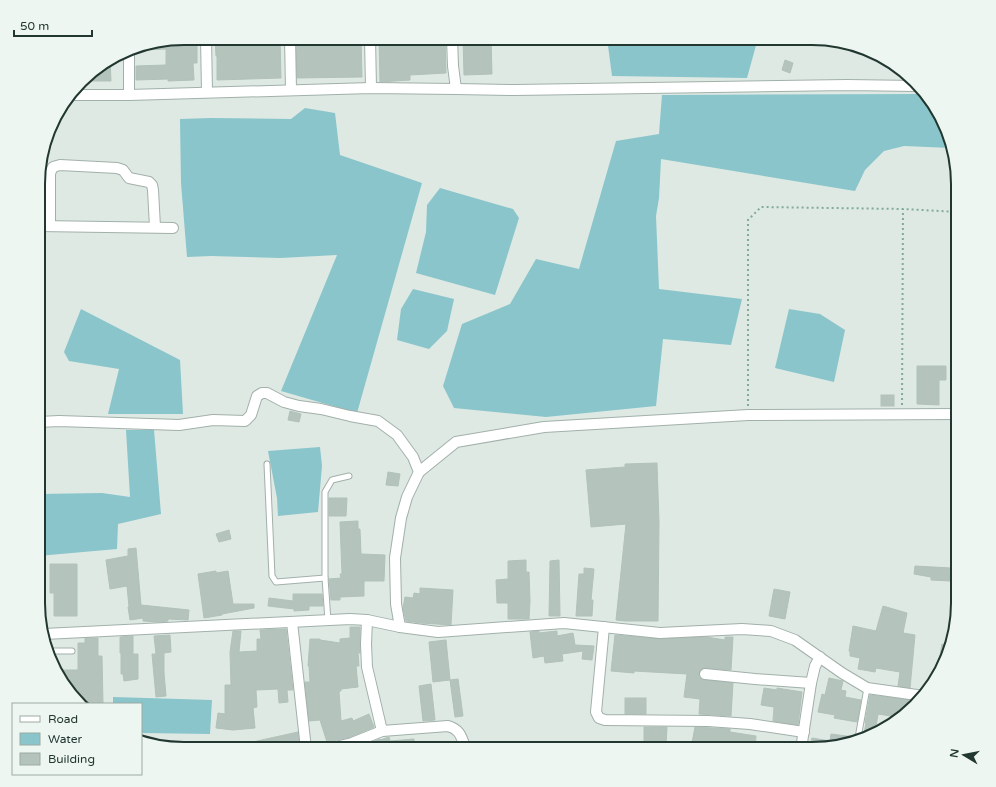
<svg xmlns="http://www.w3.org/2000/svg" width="996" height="787" font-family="'Varela Round',sans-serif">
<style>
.water{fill:#89c5cb}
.building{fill:#b4c3bc;stroke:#b1c2ba}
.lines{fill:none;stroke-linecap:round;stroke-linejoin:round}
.lane-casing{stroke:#a2b0aa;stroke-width:7}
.street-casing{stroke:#a2b0aa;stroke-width:12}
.path{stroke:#81aa9b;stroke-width:2;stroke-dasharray:2 3;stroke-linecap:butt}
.lane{stroke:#fff;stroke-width:5}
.street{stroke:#fff;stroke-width:10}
.rim{fill:none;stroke:#213730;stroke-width:2}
</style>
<rect width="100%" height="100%" fill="#dee9e3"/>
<g class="water">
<polygon points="607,38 758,38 747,78 612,76"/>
<polygon points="922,94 947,128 951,148 904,146 884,151 865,170 855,191 661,159 659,198 656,216 659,289 742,299 731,345 663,339 656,406 546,417 454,408 443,386 462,324 510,304 536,259 579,269 616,141 659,134 662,95"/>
<polygon points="305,108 335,113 340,155 422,183 357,413 281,391 337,255 280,258 211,256 187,257 181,183 180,119 211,118 291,119"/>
<polygon points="440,188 513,209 519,218 495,295 416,273 426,232 427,205"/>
<polygon points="413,289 454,299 447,331 429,349 397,340 401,309"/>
<polygon points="81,309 180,360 183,414 108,414 119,369 69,361 64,352"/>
<polygon points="789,309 820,314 845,330 834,382 775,368"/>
<polygon points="126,430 154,430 161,514 118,524 117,549 38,556 39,494 102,493 130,497"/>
<polygon points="320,447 322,466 318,512 278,516 277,498 268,451"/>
<polygon points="113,697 212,700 210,734 141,733 141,704 113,704"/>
</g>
<g class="building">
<polygon points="184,38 197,38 197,63 193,63 194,80 168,81 168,79 136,80 136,66 166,65 166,49 144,50 144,45"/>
<polygon points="215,38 280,38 281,78 217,80 217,56 216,56"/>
<polygon points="296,38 361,38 362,77 297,78"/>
<polygon points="379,38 445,38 446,73 410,75 410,80 380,82"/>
<polygon points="463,38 491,38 492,74 464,75"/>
<polygon points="785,60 793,63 790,73 782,70"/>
<polygon points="110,61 111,81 83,81 88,74"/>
<polygon points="917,366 946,366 946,380 939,380 939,405 917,404"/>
<rect x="881" y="395" width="13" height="11"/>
<polygon points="290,411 301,414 299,422 288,420"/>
<polygon points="657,463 659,522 658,621 625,621 616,620 626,524 591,527 586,470 625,467 625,464"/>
<polygon points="388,472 400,474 398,486 386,485"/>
<polygon points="329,498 347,498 346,516 329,516"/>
<polygon points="358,521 358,529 360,529 361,554 385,555 384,581 364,581 364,596 340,597 340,600 331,600 329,579 341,578 340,574 342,574 340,522"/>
<polygon points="229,530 231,539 219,542 216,534"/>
<polygon points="136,548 141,605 189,610 188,620 168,619 168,621 158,622 143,621 143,618 130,620 128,607 129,607 127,586 110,589 106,560 128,556 128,549"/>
<polygon points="526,560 526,572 529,572 530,601 529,619 508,619 508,603 497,603 496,580 508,579 508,561"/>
<polygon points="559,560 560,616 549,616 550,561"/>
<polygon points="50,564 77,564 77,616 54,616 54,593 50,593"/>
<polygon points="915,566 951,568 950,581 931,580 931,577 914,574"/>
<polygon points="584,568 594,569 591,600 593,600 592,616 576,616 579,574 584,574"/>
<polygon points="216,571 216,573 228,571 233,604 254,604 254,608 222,614 222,615 204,618 198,574"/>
<polygon points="420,588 453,590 451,625 421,623 406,621 403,608 405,597 413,598 414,593 420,594"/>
<polygon points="774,589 790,592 785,619 769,616"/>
<polygon points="293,594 322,594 323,606 309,606 309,610 294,611 294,609 268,606 269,598 293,601"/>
<polygon points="883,606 907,613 903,633 915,635 910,688 898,686 900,672 876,668 875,672 858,669 860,658 850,656 850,652 849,651 853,626 876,631"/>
<polygon points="350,627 360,627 360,653 358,653 359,666 356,666 358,687 341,689 341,691 339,691 341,721 352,718 353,721 369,714 374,727 350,737 327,742 320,720 309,721 305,682 310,682 309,666 308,666 310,639 320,639 320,640 340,643 340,639 350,638"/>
<polygon points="286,629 293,690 287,690 288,702 279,703 278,689 256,690 257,707 253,708 255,728 233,730 216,728 218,713 225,714 225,685 231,685 230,652 233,631 241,631 239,652 257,651 257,639 261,639 260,630"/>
<polygon points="539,631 539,633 557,631 557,636 573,633 575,645 594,646 592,660 582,659 583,651 562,654 563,661 545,663 544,656 533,658 530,632"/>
<polygon points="170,635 171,652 164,653 164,673 166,696 156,697 152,654 156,654 154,636"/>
<polygon points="615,635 660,639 706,637 725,640 725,637 733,637 731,670 705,668 700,670 699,674 699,677 704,680 733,683 731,716 699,714 700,699 684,697 687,674 634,671 634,673 611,671"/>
<polygon points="133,636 133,654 138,654 138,679 124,681 123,674 121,674 121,653 120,653 120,637"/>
<polygon points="85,638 98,638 98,656 102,656 103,704 81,704 55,670 78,670 78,643 85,643"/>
<polygon points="446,640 450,680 433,682 429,642"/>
<polygon points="942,644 950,646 947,659 938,673 937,673"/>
<polygon points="829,678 843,681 841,690 846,691 845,697 861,700 857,722 834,718 835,715 818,712 822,694 825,695"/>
<polygon points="458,679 463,716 455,717 450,680"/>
<polygon points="431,684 435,720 423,721 419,686"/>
<polygon points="764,688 777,690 777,688 802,692 798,725 773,721 774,707 761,705"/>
<polygon points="870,695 909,700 909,703 915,704 897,717 878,714 875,732 868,738 863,739 866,723 865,723"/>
<rect x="625" y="698" width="21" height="16"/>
<polygon points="644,727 667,727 666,744 644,742"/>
<polygon points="695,727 730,729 730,732 756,736 755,749 713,749 713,746 692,743"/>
<polygon points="298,732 299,745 286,747 286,749 240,749 239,745"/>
<polygon points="831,734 854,737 855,740 809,749 812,738 830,741"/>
<polygon points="389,737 390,741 414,739 414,749 362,749 362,746 380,739 380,740"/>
</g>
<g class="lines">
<g class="lane-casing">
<g id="lane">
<polyline points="267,464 272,576 276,582 325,578"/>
<polyline points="328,621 325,578 325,492 332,480 349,476"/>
<polyline points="49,651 72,651"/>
<polyline points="858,738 867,688"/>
</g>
</g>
<g class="street-casing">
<g id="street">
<polyline points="206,38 207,92"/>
<polyline points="290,38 291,90"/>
<polyline points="370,38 371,88"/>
<polyline points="129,51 129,95"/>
<polyline points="456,89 515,90 847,85 916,86"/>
<polyline points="71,95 129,95 371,88 456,89 453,66 452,38"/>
<polyline points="39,226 173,228"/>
<polyline points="50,226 50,173 53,167 60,165 117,168 123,170 129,178 149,182 152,185 153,190 155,227"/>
<polyline points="39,422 59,421 179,425 213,420 245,421 251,415 257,396 262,393 267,393 284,402 299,406 321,409 350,416 378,421 397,435 413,457 419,472 407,497 401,518 395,558 396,604 400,627"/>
<polyline points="419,472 456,442 544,427 748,415 958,414"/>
<polyline points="367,620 366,644 367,667 382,731"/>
<polyline points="292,622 306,749"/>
<polyline points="604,627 596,712 599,718 605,720 708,721 750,724 804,732"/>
<polyline points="44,634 350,619 367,620 400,627 438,632 564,623 660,633 742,629 771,631 795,640 842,673 867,688 924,696"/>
<polyline points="705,674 755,679 811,683"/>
<path d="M327,749L352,743L382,731L448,726C461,730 461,737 466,749"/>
<polyline points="801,749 811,683 815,666 820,657"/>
</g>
</g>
<g class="path">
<polyline points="902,405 903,209"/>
<polyline points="748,406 748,220 761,207 903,209 958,212"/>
</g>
<use href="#lane" class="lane"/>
<use href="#street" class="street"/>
</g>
<path d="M0 0H996V787H0ZM184 45H812A139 139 0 0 1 951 184V603A139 139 0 0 1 812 742H184A139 139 0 0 1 45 603V184A139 139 0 0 1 184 45Z" fill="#eef6f1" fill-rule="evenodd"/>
<path class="rim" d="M184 45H812A139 139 0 0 1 951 184V603A139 139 0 0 1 812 742H184A139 139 0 0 1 45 603V184A139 139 0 0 1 184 45Z"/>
<rect x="12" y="703" width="130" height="72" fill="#eef6f1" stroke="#9caaa4"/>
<rect x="20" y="716" width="20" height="6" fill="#ffffff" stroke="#9caaa4"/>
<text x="48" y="723" font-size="12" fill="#213730">Road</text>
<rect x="20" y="733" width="20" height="12" fill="#89c5cb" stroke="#9caaa4"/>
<text x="48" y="743" font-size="12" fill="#213730">Water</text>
<rect x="20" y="753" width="20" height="12" fill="#b4c3bc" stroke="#9caaa4"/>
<text x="48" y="763" font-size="12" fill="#213730">Building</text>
<g transform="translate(964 755) rotate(280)" stroke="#eef6f1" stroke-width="3" paint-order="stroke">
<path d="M0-3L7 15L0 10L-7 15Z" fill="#213730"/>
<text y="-6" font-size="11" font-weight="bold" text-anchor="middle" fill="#213730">N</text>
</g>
<path d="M14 30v6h78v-6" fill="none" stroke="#213730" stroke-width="2"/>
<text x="20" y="30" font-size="12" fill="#213730" stroke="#eef6f1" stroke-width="3" paint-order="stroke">50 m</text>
</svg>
